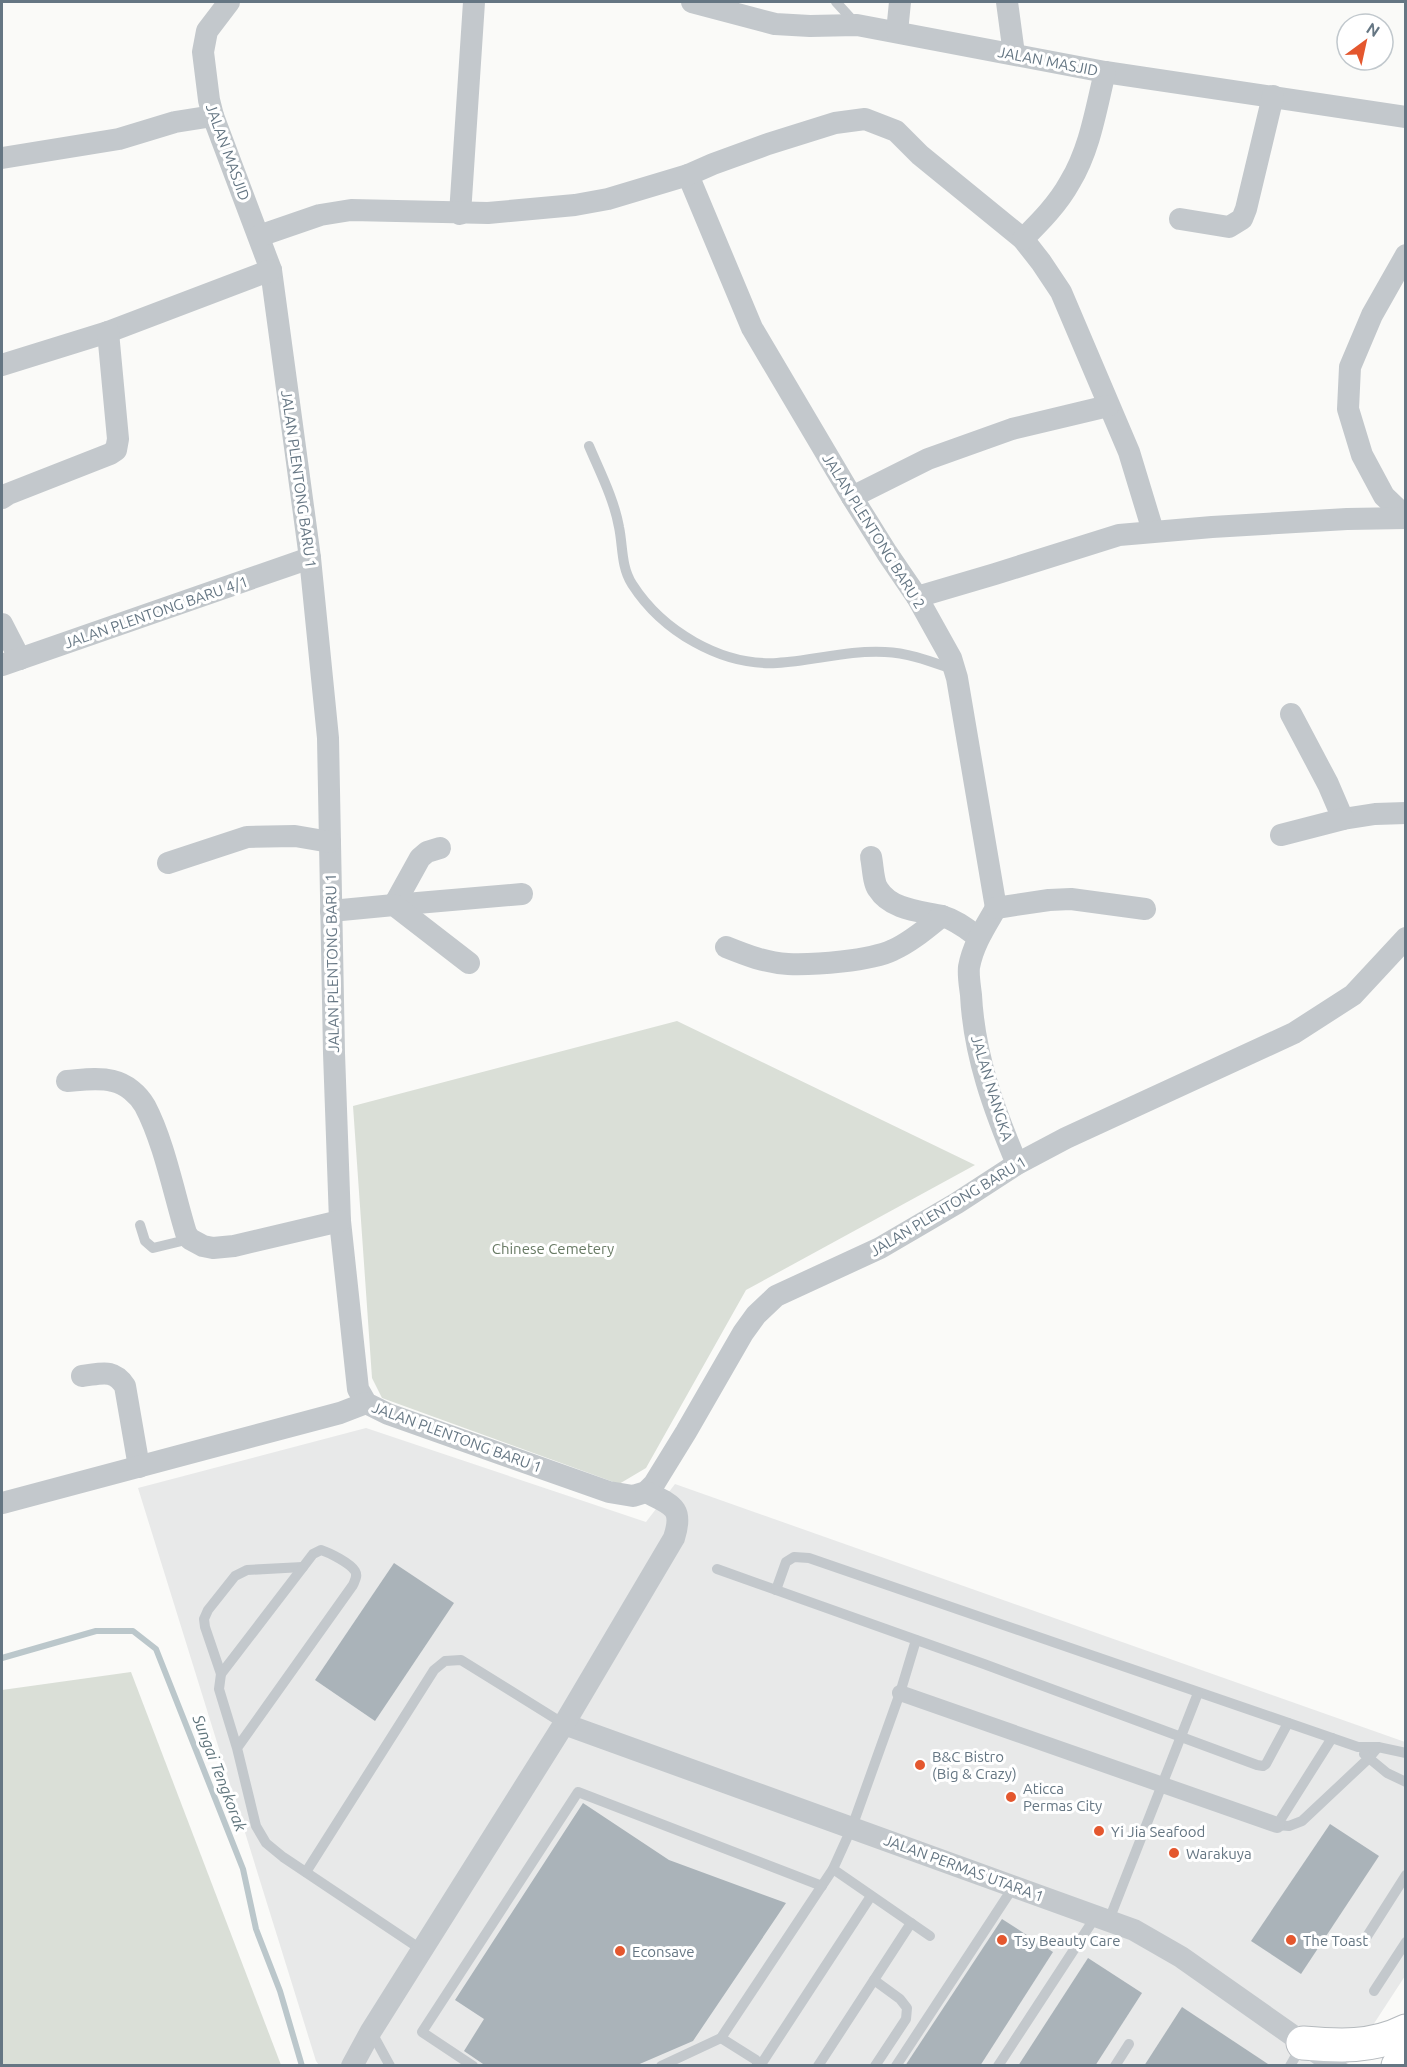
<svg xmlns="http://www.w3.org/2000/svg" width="1407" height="2067" font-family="Ubuntu,sans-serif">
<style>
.built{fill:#e8e9e9}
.green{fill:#dadfd7}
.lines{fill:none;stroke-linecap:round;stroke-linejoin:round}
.stream{stroke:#bbc7cb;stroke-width:6}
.building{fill:#aab3b9}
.primary-casing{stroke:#b5babe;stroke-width:35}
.service{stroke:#c3c8cc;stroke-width:10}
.pedestrian{stroke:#c3c8cc;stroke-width:16}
.minor{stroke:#c3c8cc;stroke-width:22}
.primary{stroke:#fff;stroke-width:33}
.poi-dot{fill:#e4572e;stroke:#fff;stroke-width:2}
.labels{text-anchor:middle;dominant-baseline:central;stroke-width:6;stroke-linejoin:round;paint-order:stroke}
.street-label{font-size:15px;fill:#657683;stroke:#fff}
.park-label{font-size:15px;fill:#687a64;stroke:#fff}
.poi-label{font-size:15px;fill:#657683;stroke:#fff;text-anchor:start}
.water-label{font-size:16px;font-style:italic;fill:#60757c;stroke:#fff}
</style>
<rect width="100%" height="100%" fill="#fafaf8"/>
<polygon class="built" points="366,1428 646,1522 675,1484 1405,1742 1405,1976 1347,2065 319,2065 316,2061 138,1488"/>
<g class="green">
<polygon points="677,1021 975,1165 746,1290 646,1468 619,1484 382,1398 372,1378 353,1106"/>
<polygon points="131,1672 281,2065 2,2065 2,1690"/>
</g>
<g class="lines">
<polyline class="stream" points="2,1658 96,1631 133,1631 156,1649 243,1869 256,1929 280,1991 302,2066"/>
</g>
<g class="building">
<polygon points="394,1563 454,1603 375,1721 315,1680"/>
<polygon points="583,1803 669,1860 786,1903 693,2041 635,2066 486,2066 464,2051 484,2019 455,2000"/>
<polygon points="1330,1824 1379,1856 1301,1974 1251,1941"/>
<polygon points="1002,1919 1053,1952 980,2066 905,2066"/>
<polygon points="1088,1958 1142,1993 1095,2066 1018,2066"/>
<polygon points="1182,2007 1271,2066 1144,2066"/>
</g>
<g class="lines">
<g class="primary-casing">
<g id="primary">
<path d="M1303,2043C1339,2046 1372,2048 1406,2031"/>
<polyline points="1398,2066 1406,2054"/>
</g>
</g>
<g class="service">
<polyline points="836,2 857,25"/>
<path d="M589,446C600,472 614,499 619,527C623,546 621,567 632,584C662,631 721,666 777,663C813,661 848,650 885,652C910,653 932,662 955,670"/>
<polyline points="140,1225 145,1241 153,1248 190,1239"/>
<polyline points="717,1569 984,1664 1257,1765 1263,1766 1266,1764 1288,1723"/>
<polyline points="776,1590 786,1562 794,1557 809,1558 1332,1738 1358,1747 1378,1747 1406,1753"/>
<polyline points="221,1674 205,1627 204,1619 208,1610 235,1576 247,1570 303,1567"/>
<polyline points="1332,1738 1277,1825 1289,1826 1302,1821 1368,1759 1378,1747"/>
<path d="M237,1748L353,1585C355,1580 358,1576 355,1571C350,1563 330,1553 321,1550L313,1554L221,1674L219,1689L237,1748L256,1826L266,1843L283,1857L422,1950"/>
<polyline points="1364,1754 1387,1773 1406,1782"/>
<polyline points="833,1869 930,1936"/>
<polyline points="306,1872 434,1670 445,1661 461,1660 564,1724"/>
<polyline points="1109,1920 1198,1693"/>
<polyline points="1364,1941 1406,1875"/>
<polyline points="874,1980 900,1999 907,2008 906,2019 875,2066"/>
<polyline points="1374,1991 1406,1942"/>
<polyline points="371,2031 390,2066"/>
<polyline points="721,2038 756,2060 758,2066"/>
<polyline points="473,2066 422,2032 578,1792 822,1886"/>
<polyline points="661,2066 721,2038 833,1869 852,1827 900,1693 916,1640"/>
<polyline points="760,2066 871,1896"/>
<polyline points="818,2066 911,1923"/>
<polyline points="896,2066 1014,1886"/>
<polyline points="998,2066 1096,1916"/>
<polyline points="1115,2066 1129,2044"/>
<polyline points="1290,2066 1302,2045"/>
</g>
<polyline class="pedestrian" points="900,1693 1277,1825"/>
<g class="minor">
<polyline points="229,2 207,31 203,52 209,100 213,116 271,270 310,558 328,738 334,1053 340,1221 358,1389 366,1403 388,1414 609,1492 633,1496 646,1492 654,1484 686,1432 743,1333 756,1315 776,1296 880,1248 957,1203 1017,1164 1066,1138 1294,1033 1353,995 1406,938"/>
<polyline points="692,2 775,24 810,26 857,25 1105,72 1406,117"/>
<polyline points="1007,2 1014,54"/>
<polyline points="897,32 900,2"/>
<polyline points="2,158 119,139 175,122 213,116"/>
<polyline points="688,175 752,328 852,497 887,553 917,597 951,658 957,678 996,908"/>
<polyline points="460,214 474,2"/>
<polyline points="1180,219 1229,227 1242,219 1246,209 1273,96"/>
<polyline points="259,236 320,215 351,210 488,213 575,205 608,199 688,175 713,164 768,144 835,123 865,119 896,131 920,155 1023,239 1041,262 1061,292 1129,452 1153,531"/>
<path d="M1023,239C1040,222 1058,204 1070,182C1090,149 1096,109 1105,72"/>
<polyline points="1406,255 1372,315 1350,367 1348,409 1362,455 1384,496 1406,517"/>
<polyline points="2,365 108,332 271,270"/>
<polyline points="852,497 928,459 1012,429 1108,406"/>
<polyline points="2,498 8,494 110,454 116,450 118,439 108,332"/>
<polyline points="917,597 995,574 1119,535 1212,527 1347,519 1406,518"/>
<polyline points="2,624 20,659"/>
<polyline points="2,665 310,558"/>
<polyline points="1291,714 1328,784 1343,819 1375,814 1406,813"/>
<polyline points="1281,835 1343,819"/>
<path d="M871,857C873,866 873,882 878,889C891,910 920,911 942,916C956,920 967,929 978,937"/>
<polyline points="168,863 247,837 295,836 330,842"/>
<polyline points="394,905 522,894"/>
<polyline points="394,905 420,858 427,852 440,848"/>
<path d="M996,908C985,927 973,945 969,967C968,976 970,986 971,995C974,1055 994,1110 1017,1164"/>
<polyline points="996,908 1049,900 1071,899 1145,909"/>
<polyline points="331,911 394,905 469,963"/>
<path d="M726,947C746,955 766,963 788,964C814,965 870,961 893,950C911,942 927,928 942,916"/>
<path d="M67,1081C81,1080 98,1077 113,1081C126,1084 138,1094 145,1106C164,1142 174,1194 186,1233L190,1239L203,1246L213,1248L234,1246L340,1221"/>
<path d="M82,1376C101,1374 113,1368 125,1386L139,1467"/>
<polyline points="2,1503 340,1413 366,1403"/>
<polyline points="564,1724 1134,1930 1181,1957 1336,2066"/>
<path d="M352,2066L371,2031L564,1724L674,1538C684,1507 672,1505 646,1492"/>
</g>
<use href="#primary" class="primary"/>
</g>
<g class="poi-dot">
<circle cx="920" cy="1765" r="6"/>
<circle cx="1011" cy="1797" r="6"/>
<circle cx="1099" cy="1831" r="6"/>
<circle cx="1174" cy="1853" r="6"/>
<circle cx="1002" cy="1940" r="6"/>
<circle cx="1291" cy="1940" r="6"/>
<circle cx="620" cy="1951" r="6"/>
</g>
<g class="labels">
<g class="street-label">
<text transform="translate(1048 61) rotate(11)">JALAN MASJID</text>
<text transform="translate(228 152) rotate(70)">JALAN MASJID</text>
<text transform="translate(299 479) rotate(82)">JALAN PLENTONG BARU 1</text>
<text transform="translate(874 531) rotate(58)">JALAN PLENTONG BARU 2</text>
<text transform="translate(156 612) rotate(-19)">JALAN PLENTONG BARU 4/1</text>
<text transform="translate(332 963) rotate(-91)">JALAN PLENTONG BARU 1</text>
<text transform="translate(992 1088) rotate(73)">JALAN NANGKA</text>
<text transform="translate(948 1206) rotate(-31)">JALAN PLENTONG BARU 1</text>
<text transform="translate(457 1437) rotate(20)">JALAN PLENTONG BARU 1</text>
<text transform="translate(964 1868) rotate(20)">JALAN PERMAS UTARA 1</text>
</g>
<g class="park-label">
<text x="553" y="1248">Chinese Cemetery</text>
</g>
<g class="poi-label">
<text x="932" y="1756">B&amp;C Bistro<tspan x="932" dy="17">(Big &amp; Crazy)</tspan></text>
<text x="1023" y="1788">Aticca<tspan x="1023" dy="17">Permas City</tspan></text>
<text x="1111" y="1831">Yi Jia Seafood</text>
<text x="1186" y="1853">Warakuya</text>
<text x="1014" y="1940">Tsy Beauty Care</text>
<text x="1303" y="1940">The Toast</text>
<text x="632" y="1951">Econsave</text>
</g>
<g class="water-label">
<text transform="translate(220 1773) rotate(69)">Sungai Tengkorak</text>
</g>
</g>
<rect width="1407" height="2067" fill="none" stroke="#657683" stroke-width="6"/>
<g transform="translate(1365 42) rotate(33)"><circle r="28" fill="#ffffff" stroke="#c1c8cd" stroke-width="1.5"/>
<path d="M0-4.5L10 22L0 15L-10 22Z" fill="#e4572e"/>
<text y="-9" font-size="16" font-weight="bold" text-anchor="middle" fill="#657683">N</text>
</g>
</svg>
